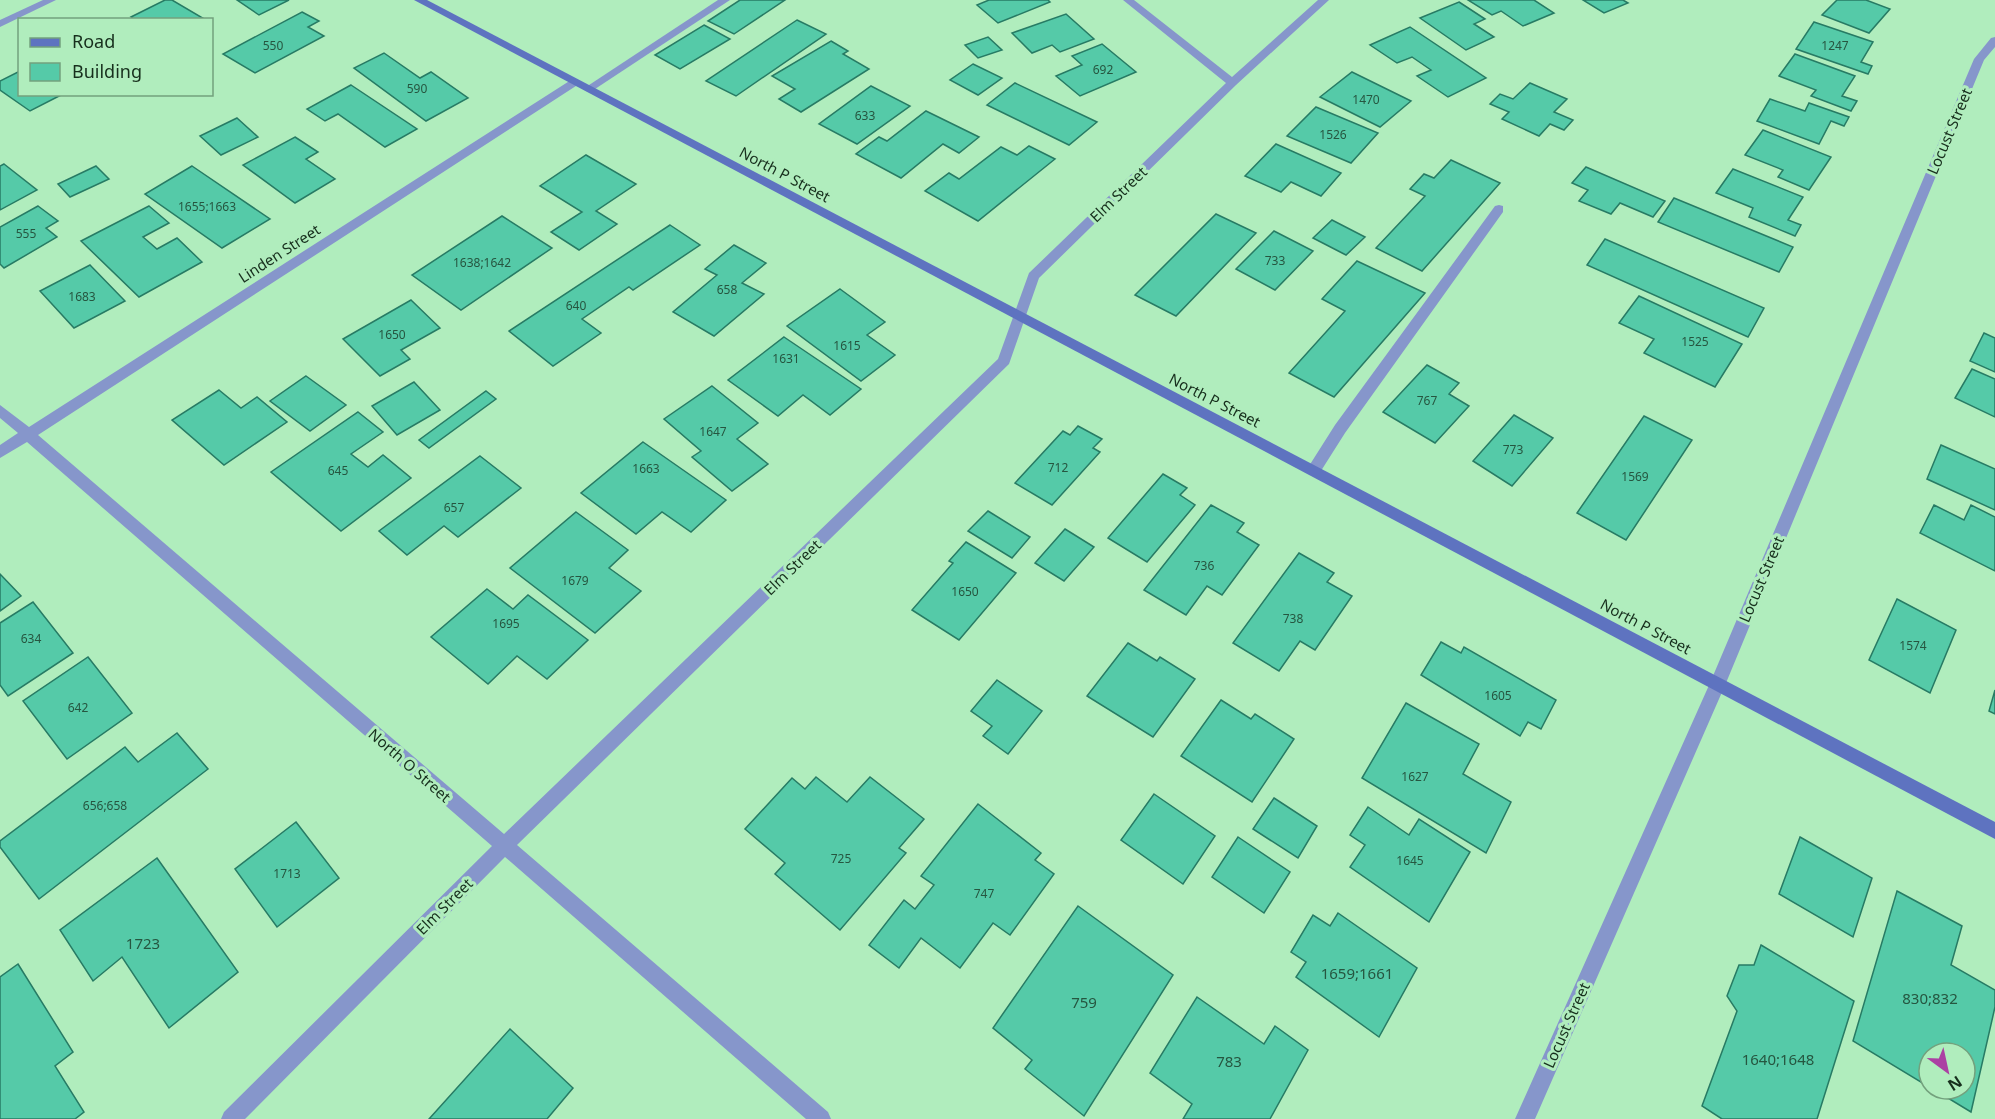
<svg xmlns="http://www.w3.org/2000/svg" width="1995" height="1119" font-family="'Noto Sans',sans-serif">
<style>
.building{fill:#55caa8;stroke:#277b64;stroke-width:1.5}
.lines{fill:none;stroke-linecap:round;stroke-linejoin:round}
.lane{fill:#8696cb;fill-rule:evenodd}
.street{fill:#8696cb;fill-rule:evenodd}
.secondary{fill:#5e73c0;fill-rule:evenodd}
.labels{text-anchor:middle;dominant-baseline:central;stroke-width:6;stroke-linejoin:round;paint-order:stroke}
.number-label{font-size:12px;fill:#265640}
.street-label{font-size:15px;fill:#172f1d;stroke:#b0edbd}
.near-number-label{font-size:15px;fill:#265640}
</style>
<rect width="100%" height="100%" fill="#b0edbd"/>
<g class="building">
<polygon points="165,0 172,0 206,20 135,20 131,17"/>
<polygon points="237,0 289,0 259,15"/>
<polygon points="740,0 785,0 734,34 708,21"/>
<polygon points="989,0 1048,0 1050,2 998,23 977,5"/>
<polygon points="1468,0 1534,0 1554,13 1523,26 1501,11 1492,15"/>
<polygon points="1583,0 1623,0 1628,3 1604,13"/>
<polygon points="1837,0 1866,0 1890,9 1869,33 1822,15"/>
<polygon points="1459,2 1485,19 1474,24 1494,37 1466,50 1420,18"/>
<polygon points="302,12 319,21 308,27 324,36 255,73 223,54"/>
<polygon points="1066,14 1094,39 1060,52 1052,45 1032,53 1012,33"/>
<polygon points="797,20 826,34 736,96 706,81"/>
<polygon points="1814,22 1873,42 1861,62 1872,66 1868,74 1796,49"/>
<polygon points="704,25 730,39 680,69 655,55"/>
<polygon points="1410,27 1486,78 1448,97 1417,76 1431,70 1412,57 1397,63 1370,45"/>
<polygon points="988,37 1002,50 978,58 965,45"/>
<polygon points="831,41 848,51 843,54 869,69 801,112 779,99 795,89 772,76"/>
<polygon points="1102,44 1136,72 1080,96 1056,76 1082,65 1072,56"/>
<polygon points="384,53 420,78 431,72 468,98 426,121 354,68"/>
<polygon points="1795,54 1855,76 1842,96 1857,101 1851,111 1811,96 1816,90 1779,76"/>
<polygon points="973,64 1002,78 978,95 950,80"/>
<polygon points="20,71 20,94 63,94 30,111 0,90 0,81"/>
<polygon points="1352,72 1411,101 1380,127 1320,97"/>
<polygon points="1015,83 1097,122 1069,145 987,105"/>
<polygon points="1530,83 1567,99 1554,112 1573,120 1564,130 1550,124 1539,136 1502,119 1509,112 1490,104 1500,94 1513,99"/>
<polygon points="351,85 417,129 385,147 338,114 325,121 307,109"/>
<polygon points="871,86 910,106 857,144 819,124"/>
<polygon points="1770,99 1805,111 1809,103 1849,117 1844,126 1831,121 1819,144 1757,121"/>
<polygon points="1316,107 1378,133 1351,163 1287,136"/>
<polygon points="926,111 979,137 959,153 943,144 901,178 856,154 879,137 887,141"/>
<polygon points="237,118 258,137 221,155 200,136"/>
<polygon points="1763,130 1831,157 1809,190 1778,177 1783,170 1745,155"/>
<polygon points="295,137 318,152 306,159 335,179 295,203 243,165"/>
<polygon points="1276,144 1341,173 1321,196 1291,182 1281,192 1245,176"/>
<polygon points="1029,146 1055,159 978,221 925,191 949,173 959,179 1001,147 1017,155"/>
<polygon points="586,155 636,184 596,211 617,224 579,250 551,232 582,212 540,186"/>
<polygon points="1451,160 1500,183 1422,271 1376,248 1425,196 1410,189 1424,174 1434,178"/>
<polygon points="4,164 37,190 0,210 0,166"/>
<polygon points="96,166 109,179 70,197 58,184"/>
<polygon points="192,166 270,219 222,248 145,194"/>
<polygon points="1586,167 1665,201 1653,217 1620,203 1611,214 1579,201 1588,190 1572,183"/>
<polygon points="1733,169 1803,197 1788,220 1801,225 1795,236 1749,217 1753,208 1716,193"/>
<polygon points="1674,198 1793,247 1779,272 1658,222"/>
<polygon points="38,206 58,221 46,228 57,237 4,268 0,264 0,227"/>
<polygon points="149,206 169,223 143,237 157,249 177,238 202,262 139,297 81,241"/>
<polygon points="1216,214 1256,233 1176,316 1135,295"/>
<polygon points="502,216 552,248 461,310 412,275"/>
<polygon points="1332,220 1365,237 1346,255 1313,238"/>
<polygon points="670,225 700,245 633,290 629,287 582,319 601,333 553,366 509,331"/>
<polygon points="1274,231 1313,251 1275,290 1236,269"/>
<polygon points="1605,239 1764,308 1748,337 1587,265"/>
<polygon points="734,245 766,263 742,283 764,294 714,336 673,312 717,275 705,269"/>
<polygon points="1357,261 1425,293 1334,397 1289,373 1345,311 1322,299"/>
<polygon points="90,265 125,301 74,328 40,291"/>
<polygon points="840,289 885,322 867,335 895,355 861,381 787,326"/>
<polygon points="1639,296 1742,344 1715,387 1644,353 1654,339 1619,323"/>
<polygon points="411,300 440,328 401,350 410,359 380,376 343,339"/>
<polygon points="1984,333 1995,338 1995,372 1970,361"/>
<polygon points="784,337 861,389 830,415 803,395 778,416 728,380"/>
<polygon points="1427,365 1459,383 1449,394 1469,406 1435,443 1383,412"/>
<polygon points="1972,369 1995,379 1995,417 1955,398"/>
<polygon points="306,376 346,405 310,431 270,401"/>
<polygon points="414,382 440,410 397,435 372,406"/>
<polygon points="712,386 758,423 737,439 768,464 732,491 692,457 701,451 664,419"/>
<polygon points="219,390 241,408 257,397 287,422 224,465 172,420"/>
<polygon points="486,391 496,399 429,448 419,440"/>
<polygon points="358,412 383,432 351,454 368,467 383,455 411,478 341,531 271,472"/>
<polygon points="1514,415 1553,438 1512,486 1473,461"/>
<polygon points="1644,416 1692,440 1626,540 1577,513"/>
<polygon points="1078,426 1102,439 1093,448 1100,452 1052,505 1015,483 1063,431 1070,435"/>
<polygon points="643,442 726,500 691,532 662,512 636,534 581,493"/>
<polygon points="1941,445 1995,469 1995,510 1927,479"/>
<polygon points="480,456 521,488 458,537 444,526 407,555 379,531"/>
<polygon points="1163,474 1187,488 1180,495 1195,505 1147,562 1108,538"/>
<polygon points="1211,505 1244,523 1237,532 1259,545 1222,595 1207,586 1186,615 1144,590"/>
<polygon points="1934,505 1964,520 1971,505 1995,517 1995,571 1920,533"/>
<polygon points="988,511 1030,537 1012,558 968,531"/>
<polygon points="576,512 628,550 609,568 641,591 595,633 510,568"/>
<polygon points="1065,529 1094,547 1064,581 1035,563"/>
<polygon points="966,542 1016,573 959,640 912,610 953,563 949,561"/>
<polygon points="1299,553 1334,573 1327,582 1352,596 1315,650 1300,641 1279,671 1233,643"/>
<polygon points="0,574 21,596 0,611"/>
<polygon points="487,589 513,609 528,595 588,640 547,679 517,656 488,684 431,637"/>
<polygon points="1897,599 1956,630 1930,693 1869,660"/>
<polygon points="33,602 73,653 8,696 0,685 0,623"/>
<polygon points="1441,642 1461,653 1464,647 1556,700 1541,729 1528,722 1520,736 1421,675"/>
<polygon points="1128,643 1157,661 1160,657 1195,679 1153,737 1087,696"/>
<polygon points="88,657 132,713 67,759 23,701"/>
<polygon points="997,680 1042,711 1008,754 983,736 992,726 971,711"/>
<polygon points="1995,690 1995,714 1989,711"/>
<polygon points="1221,700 1251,719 1255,714 1294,739 1252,802 1181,756"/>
<polygon points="1406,703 1479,744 1463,774 1511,802 1486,853 1362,778"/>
<polygon points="177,733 208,769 39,899 0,847 0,841 125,747 138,762"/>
<polygon points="816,777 847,802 870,777 924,819 899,848 906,853 840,930 775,874 785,863 745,829 792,778 805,789"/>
<polygon points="1154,794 1215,836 1183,884 1121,840"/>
<polygon points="1274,798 1317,826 1298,858 1253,829"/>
<polygon points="978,804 1041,853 1035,860 1054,874 1010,935 993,923 960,968 921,938 899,968 869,945 904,900 915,909 934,885 921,876"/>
<polygon points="1368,807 1409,835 1419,819 1470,852 1429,922 1350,867 1365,845 1350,835"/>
<polygon points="296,822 339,878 277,927 235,869"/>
<polygon points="1238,837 1290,872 1264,913 1212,877"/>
<polygon points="1800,837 1872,878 1853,937 1779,894"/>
<polygon points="157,858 238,972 169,1028 122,957 93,981 60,930"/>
<polygon points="1897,891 1962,926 1951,965 1995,990 1995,1007 1971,1112 1933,1089 1965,1089 1965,1053 1929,1053 1929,1087 1853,1041"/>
<polygon points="1078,906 1173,975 1084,1116 1025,1069 1032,1060 993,1028"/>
<polygon points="1338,913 1417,968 1379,1037 1296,977 1306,962 1291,952 1313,915 1330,926"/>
<polygon points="1761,945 1854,1001 1817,1119 1722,1119 1702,1106 1737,1011 1727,996 1739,965 1754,965"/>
<polygon points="18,964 73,1052 55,1066 84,1112 75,1119 0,1119 0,977"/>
<polygon points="1197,997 1264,1044 1275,1026 1308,1050 1270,1119 1183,1119 1192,1104 1150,1073"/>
<polygon points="510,1029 573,1088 547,1119 429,1119"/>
</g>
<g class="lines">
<g class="lane">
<polygon points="718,0 730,0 592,91 588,92 583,89"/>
<polygon points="1499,205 1503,206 1503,212 1345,433 1319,474 1309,474 1307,470 1309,466 1335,425 1495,206"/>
</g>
<g class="street">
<polygon points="43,0 56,0 0,27 0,20"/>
<polygon points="1123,0 1134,0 1232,77 1318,0 1329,0 1236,85 1039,278 1009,364 517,845 828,1112 831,1119 806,1119 505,857 245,1119 221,1119 224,1112 492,846 27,442 0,458 0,445 18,433 0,418 0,405 29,427 571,80 579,80 579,84 38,435 504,834 998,359 1029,273 1226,83"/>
<polygon points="1995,37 1995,47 1984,60 1726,683 1535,1119 1515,1119 1710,683 1974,59 1991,38"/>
</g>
<polygon class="secondary" points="414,0 427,0 1995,822 1995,839"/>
</g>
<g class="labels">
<g class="number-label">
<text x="273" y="45">550</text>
<text x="1835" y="45">1247</text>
<text x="1103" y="69">692</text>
<text x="417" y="88">590</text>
<text x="1366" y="99">1470</text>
<text x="865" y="115">633</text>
<text x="1333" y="134">1526</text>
<text x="207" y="206">1655;1663</text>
<text x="26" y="233">555</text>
<text x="1275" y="260">733</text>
<text x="482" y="262">1638;1642</text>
<text x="727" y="289">658</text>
<text x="82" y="296">1683</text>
<text x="576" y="305">640</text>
<text x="392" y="334">1650</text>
<text x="1695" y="341">1525</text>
<text x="847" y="345">1615</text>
<text x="786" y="358">1631</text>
<text x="1427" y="400">767</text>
<text x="713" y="431">1647</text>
<text x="1513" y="449">773</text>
<text x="1058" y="467">712</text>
<text x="646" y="468">1663</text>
<text x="338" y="470">645</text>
<text x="1635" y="476">1569</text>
<text x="454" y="507">657</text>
<text x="1204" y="565">736</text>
<text x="575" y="580">1679</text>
<text x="965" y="591">1650</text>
<text x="1293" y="618">738</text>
<text x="506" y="623">1695</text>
<text x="31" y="638">634</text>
<text x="1913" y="645">1574</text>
<text x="1498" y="695">1605</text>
<text x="78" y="707">642</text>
<text x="1415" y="776">1627</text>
<text x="105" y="805">656;658</text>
<text x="841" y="858">725</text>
<text x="1410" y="860">1645</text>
<text x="287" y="873">1713</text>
<text x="984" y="893">747</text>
</g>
<g class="street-label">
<text transform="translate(1949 131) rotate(-67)">Locust Street</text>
<text transform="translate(785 174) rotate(28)">North P Street</text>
<text transform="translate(1118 194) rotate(-44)">Elm Street</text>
<text transform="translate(279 253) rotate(-33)">Linden Street</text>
<text transform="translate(1215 400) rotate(27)">North P Street</text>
<text transform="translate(792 567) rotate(-44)">Elm Street</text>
<text transform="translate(1761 579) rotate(-67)">Locust Street</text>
<text transform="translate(1646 626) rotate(28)">North P Street</text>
<text transform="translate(410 765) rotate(41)">North O Street</text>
<text transform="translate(444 906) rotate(-45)">Elm Street</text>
<text transform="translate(1566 1025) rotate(-66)">Locust Street</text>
</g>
<g class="near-number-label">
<text x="143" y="943">1723</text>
<text x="1357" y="973">1659;1661</text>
<text x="1930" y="998">830;832</text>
<text x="1084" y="1002">759</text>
<text x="1778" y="1059">1640;1648</text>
<text x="1229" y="1061">783</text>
</g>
</g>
<rect x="18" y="18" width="195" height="78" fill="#b0edbd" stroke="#73a17d" stroke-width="1.5"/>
<rect x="30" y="38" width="30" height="9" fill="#5e73c0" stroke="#73a17d" stroke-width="1.5"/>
<text x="72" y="48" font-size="18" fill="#172f1d">Road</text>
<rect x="30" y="63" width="30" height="18" fill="#55caa8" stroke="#73a17d" stroke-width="1.5"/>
<text x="72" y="78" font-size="18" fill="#172f1d">Building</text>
<g transform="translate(1947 1071) rotate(147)"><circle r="28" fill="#b0edbd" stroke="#73a17d" stroke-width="1.5"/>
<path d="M0-4.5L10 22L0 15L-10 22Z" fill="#ab41a3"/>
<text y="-9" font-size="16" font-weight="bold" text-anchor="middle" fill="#172f1d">N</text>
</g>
</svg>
